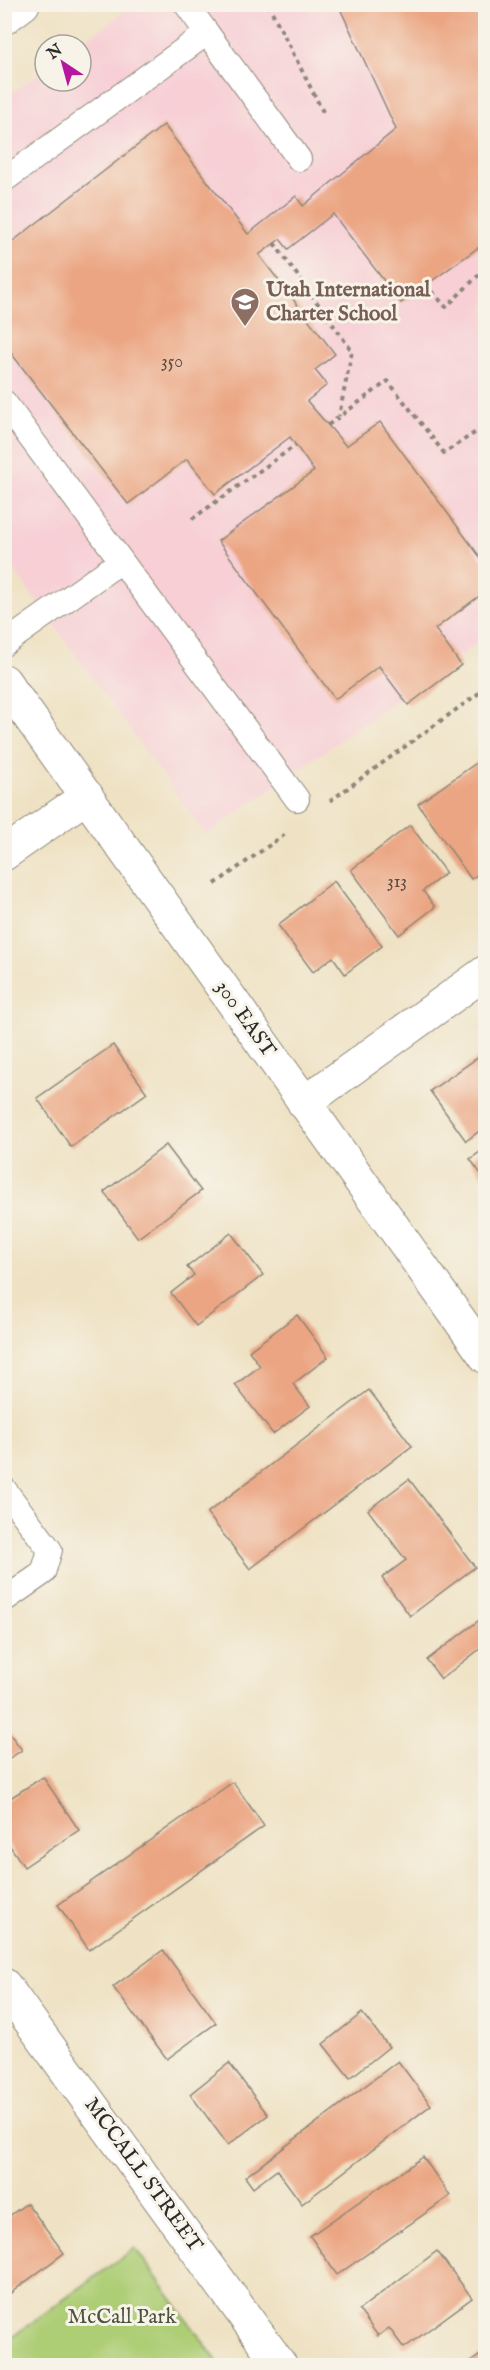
<svg xmlns="http://www.w3.org/2000/svg" width="490" height="2370" font-family="'IM FELL English',serif">
<style>
.built{fill:#f7cfd5}
.green{fill:#aece76;stroke:#6c7c50;stroke-width:1.5}
.building{fill:#eba582}
.lines{fill:none;stroke-linecap:round;stroke-linejoin:round}
.service-casing{stroke:#8d8678;stroke-width:26}
.minor-casing{stroke:#8d8678;stroke-width:35}
.tertiary-casing{stroke:#8d8678;stroke-width:35}
.path{stroke:#8d8678;stroke-width:4;stroke-dasharray:4.5 4.5;stroke-linecap:butt}
.service{stroke:#fff;stroke-width:24}
.minor{stroke:#fff;stroke-width:33}
.tertiary{stroke:#fff;stroke-width:33}
.labels{text-anchor:middle;dominant-baseline:central;stroke-width:6;stroke-linejoin:round;paint-order:stroke}
.number-label{font-size:18px;fill:#5b4a41}
.education-label{font-size:21px;font-weight:bold;fill:#785e54;stroke:#f7f3e8;text-anchor:start}
.street-label{font-size:21px;fill:#2b2b2b;stroke:#f7f3e8}
.park-label{font-size:21px;fill:#4c543e;stroke:#f7f3e8}
</style>
<rect width="100%" height="100%" fill="#f7f3e8"/>
<filter id="ink" filterUnits="userSpaceOnUse"><feTurbulence type="fractalNoise" baseFrequency=".0167" numOctaves="2"/><feDisplacementMap in="SourceGraphic" scale="12" xChannelSelector="R" yChannelSelector="G"/><feConvolveMatrix kernelMatrix="1 2 1 2 8 2 1 2 1" color-interpolation-filters="sRGB"/></filter>
<filter id="wash" filterUnits="userSpaceOnUse"><feTurbulence type="fractalNoise" baseFrequency=".008" numOctaves="4" result="noise"/><feDisplacementMap in="SourceGraphic" scale="24" xChannelSelector="R" yChannelSelector="G"/><feGaussianBlur stdDeviation="1.35" result="paint"/><feColorMatrix in="noise" values="0 0 0 0 0 0 0 0 0 0 0 0 0 0 0 0 0 1.4 0 .05"/><feComposite in="paint" operator="in"/></filter>
<g filter="url(#wash)">
<rect width="100%" height="100%" fill="#efe2c4"/>
<polygon class="built" points="134,5 485,5 485,638 206,835 5,558 4,98 45,69 45,81 81,81 81,45 78,45"/>
<polygon class="green" points="135,2248 220,2365 5,2365 5,2342"/>
<g id="blocks">
<g class="building">
<polygon points="338,4 486,4 486,248 482,245 401,303 333,214 288,249 280,239 259,255 335,354 315,370 327,385 307,401 346,446 380,422 486,565 486,591 435,629 461,665 408,705 379,666 335,699 218,541 314,471 290,437 215,494 187,459 128,504 4,344 4,248 164,125 248,234 296,196 303,206 396,129"/>
<polygon points="482,759 486,764 486,869 471,879 418,804"/>
<polygon points="410,825 446,873 423,891 435,907 399,935 351,870"/>
<polygon points="334,881 382,946 345,974 333,957 313,972 278,925"/>
<polygon points="113,1045 147,1093 71,1147 37,1098"/>
<polygon points="486,1052 486,1126 466,1141 430,1091"/>
<polygon points="166,1145 201,1191 138,1238 104,1192"/>
<polygon points="486,1148 486,1181 470,1159"/>
<polygon points="231,1233 263,1275 196,1326 171,1293 194,1275 187,1267"/>
<polygon points="297,1315 328,1357 293,1384 310,1406 273,1434 235,1385 260,1366 249,1351"/>
<polygon points="369,1390 412,1446 250,1569 207,1513"/>
<polygon points="409,1479 475,1567 410,1616 382,1578 406,1560 368,1510"/>
<polygon points="486,1615 486,1655 480,1649 441,1679 427,1660"/>
<polygon points="4,1726 22,1750 4,1762"/>
<polygon points="43,1777 79,1830 24,1867 4,1837 4,1802"/>
<polygon points="233,1782 264,1826 89,1950 58,1905"/>
<polygon points="163,1950 216,2023 167,2059 113,1987"/>
<polygon points="362,2013 389,2047 350,2078 323,2044"/>
<polygon points="398,2061 431,2105 302,2204 277,2170 253,2188 245,2177"/>
<polygon points="229,2063 268,2115 228,2145 190,2094"/>
<polygon points="423,2157 450,2196 337,2275 310,2236"/>
<polygon points="27,2203 64,2253 4,2298 4,2220"/>
<polygon points="437,2251 472,2298 404,2348 389,2328 378,2336 359,2310"/>
<polygon points="486,2351 486,2366 465,2366"/>
</g>
</g>
</g>
<g filter="url(#ink)">
<use href="#blocks" fill-opacity="0" stroke="#8d8678" stroke-width="1.5"/>
<g class="lines">
<g class="service-casing">
<g id="service">
<polyline points="207,33 299,159"/>
<polyline points="4,180 207,33 186,4"/>
<polyline points="4,402 297,799"/>
<polyline points="4,644 121,561"/>
<polyline points="4,1489 50,1550 43,1573 4,1600"/>
</g>
</g>
<g class="minor-casing">
<g id="minor">
<polyline points="4,18 23,4"/>
<polyline points="4,854 87,796"/>
<polyline points="304,1103 486,972"/>
<polyline points="4,1985 281,2366"/>
</g>
</g>
<g class="tertiary-casing">
<polyline id="tertiary" points="4,681 486,1357"/>
</g>
<g class="path">
<polyline points="268,4 323,112"/>
<polyline points="274,243 352,351 339,416"/>
<polyline points="426,285 446,307 486,268"/>
<polyline points="328,425 388,381 444,453 479,430 486,438"/>
<polyline points="192,519 296,445"/>
<polyline points="330,801 486,688"/>
<polyline points="215,884 288,832"/>
</g>
<use href="#service" class="service"/>
<use href="#minor" class="minor"/>
<use href="#tertiary" class="tertiary"/>
</g>
</g>
<defs>
<g id="school-pin" transform="scale(1.5)"><path d="M0 17L-7.5 6A9.5 9.5 0 1 1 7.5 6Z" fill="#8d6e63" stroke="#f7f3e8"/><path d="M0-5L7-2L0 1L-7-2ZM-4 1L0 2.5L4 1V4Q0 6-4 4Z" fill="#fff"/></g>
</defs>
<g fill-rule="evenodd">
<use href="#school-pin" x="245" y="302"/>
</g>
<g class="labels">
<g class="number-label">
<text x="172" y="362">350</text>
<text x="397" y="882">313</text>
</g>
<g class="education-label">
<text x="266" y="290">Utah International<tspan x="266" dy="24">Charter School</tspan></text>
</g>
<g class="street-label">
<text transform="translate(245 1019) rotate(55)">300 EAST</text>
<text transform="translate(143 2175) rotate(54)">MCCALL STREET</text>
</g>
<g class="park-label">
<text x="122" y="2317">McCall Park</text>
</g>
</g>
<rect width="490" height="2370" fill="none" stroke="#f7f3e8" stroke-width="24"/>
<g transform="translate(63 63) rotate(324)"><circle r="28" fill="#f7f3e8" stroke="#a5a39c" stroke-width="1.5"/>
<path d="M0-4.5L10 22L0 15L-10 22Z" fill="#b5179e"/>
<text y="-9" font-size="16" font-weight="bold" text-anchor="middle" fill="#2b2b2b">N</text>
</g>
</svg>
